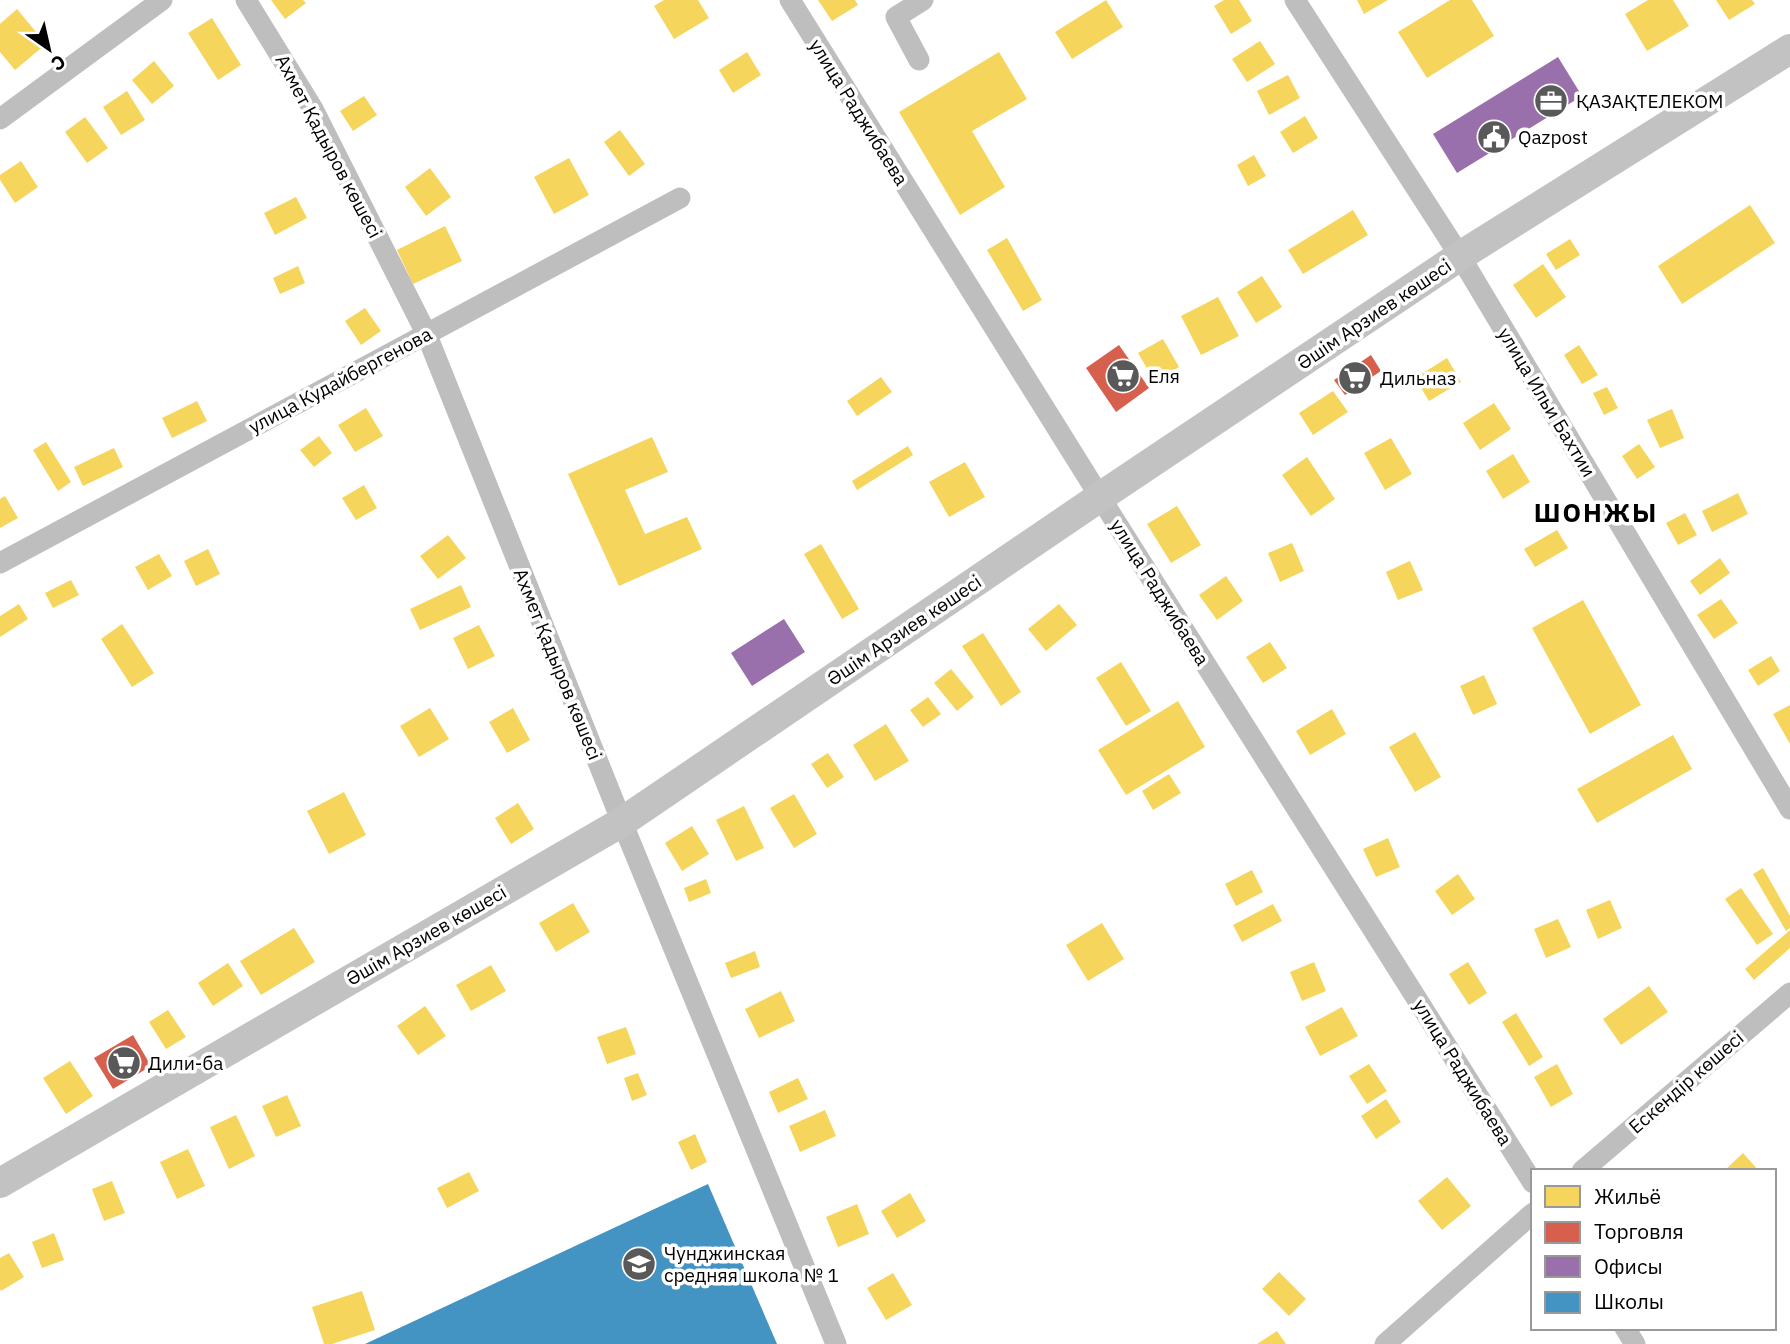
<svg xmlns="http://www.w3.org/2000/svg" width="1790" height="1344" font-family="'IBM Plex Sans',sans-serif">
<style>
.homes{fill:#f6d55c}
.shops{fill:#d6604d}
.offices{fill:#9970ab}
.schools{fill:#4393c3}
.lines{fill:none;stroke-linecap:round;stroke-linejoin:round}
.street{stroke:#bebebe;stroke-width:21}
.secondary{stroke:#c2c2c2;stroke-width:30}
.labels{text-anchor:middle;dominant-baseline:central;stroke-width:7;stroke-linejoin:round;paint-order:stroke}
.poi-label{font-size:19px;fill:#000;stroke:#fff;text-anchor:start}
.street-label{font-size:19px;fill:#000;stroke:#fff}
.district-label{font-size:26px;font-weight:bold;letter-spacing:2px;fill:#000;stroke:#fff}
</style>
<rect width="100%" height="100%" fill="#fff"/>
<g class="homes">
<polygon points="271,0 303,0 306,3 285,19"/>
<polygon points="664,0 698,0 709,18 674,39 654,6"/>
<polygon points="818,0 855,0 858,5 832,21"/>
<polygon points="1106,0 1123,27 1072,59 1055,32"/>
<polygon points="1224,0 1239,0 1252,21 1231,34 1214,6"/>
<polygon points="1357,0 1388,0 1364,14"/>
<polygon points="1450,0 1472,0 1494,36 1427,78 1398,32"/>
<polygon points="1648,0 1673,0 1689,26 1647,51 1625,14"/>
<polygon points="1716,0 1752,0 1755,4 1729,20"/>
<polygon points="17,9 46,44 15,70 0,52 0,24"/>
<polygon points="212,18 241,65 218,80 188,33"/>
<polygon points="1260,41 1275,64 1247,82 1232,59"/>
<polygon points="747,52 761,75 733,93 719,70"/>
<polygon points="999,52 1027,99 972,131 1005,187 960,215 899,112"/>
<polygon points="154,61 174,86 152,104 132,80"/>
<polygon points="1288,75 1300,98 1269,115 1257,91"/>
<polygon points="127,91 145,120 121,135 103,107"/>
<polygon points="364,96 377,115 353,131 340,111"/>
<polygon points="1305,116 1318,138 1293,153 1280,132"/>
<polygon points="85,117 108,148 87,163 65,132"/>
<polygon points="620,130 645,164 629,176 604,142"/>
<polygon points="1254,155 1266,176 1248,186 1237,165"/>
<polygon points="569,158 589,195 554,214 534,177"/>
<polygon points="21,161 38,187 15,203 0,180 0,175"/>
<polygon points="430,168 451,197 426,216 405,187"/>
<polygon points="296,197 307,218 275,235 264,213"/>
<polygon points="1750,205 1775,243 1682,304 1658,266"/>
<polygon points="1353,210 1368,235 1303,274 1288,250"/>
<polygon points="445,226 462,261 413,284 397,250"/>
<polygon points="1007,238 1042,300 1023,311 987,250"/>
<polygon points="1570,239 1580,255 1556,270 1546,254"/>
<polygon points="1543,264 1566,297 1536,318 1513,285"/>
<polygon points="298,266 305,283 280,294 273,278"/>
<polygon points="1262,276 1282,307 1256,323 1237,292"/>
<polygon points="1218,297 1239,336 1201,355 1181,316"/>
<polygon points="365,308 381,331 361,345 345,321"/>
<polygon points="1163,339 1179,367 1155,382 1138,353"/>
<polygon points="1579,345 1598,375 1582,384 1564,355"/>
<polygon points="1447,358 1461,382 1429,401 1415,378"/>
<polygon points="881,377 892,392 857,416 847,401"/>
<polygon points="1607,387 1618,408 1604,415 1593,393"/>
<polygon points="1333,391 1348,412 1313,435 1299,413"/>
<polygon points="197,401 207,421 172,438 162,418"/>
<polygon points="1494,403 1511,429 1480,450 1463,423"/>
<polygon points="366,408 383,436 355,452 338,425"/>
<polygon points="1672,409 1684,438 1660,448 1647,420"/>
<polygon points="319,436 332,453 314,467 300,450"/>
<polygon points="652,437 668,472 625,490 645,534 687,517 702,549 619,586 568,474"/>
<polygon points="1391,438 1412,474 1385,490 1364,453"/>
<polygon points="46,442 71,482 58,491 33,450"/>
<polygon points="1639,444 1655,467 1637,479 1622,456"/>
<polygon points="908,446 913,455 857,490 852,481"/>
<polygon points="114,448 123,467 83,486 74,467"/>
<polygon points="1513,454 1530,482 1503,499 1486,471"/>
<polygon points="1307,457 1335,499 1311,516 1282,475"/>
<polygon points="965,462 985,497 949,517 929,482"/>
<polygon points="364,485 377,508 356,520 342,498"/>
<polygon points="1738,493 1748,514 1712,532 1702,511"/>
<polygon points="5,496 18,518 0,528 0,499"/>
<polygon points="1177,506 1201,545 1171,563 1147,524"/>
<polygon points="1685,513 1697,535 1678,545 1666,523"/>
<polygon points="1557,530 1568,548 1535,567 1524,549"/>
<polygon points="448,535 466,558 438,579 420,556"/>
<polygon points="1292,543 1304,571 1280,582 1268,553"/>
<polygon points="821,544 859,609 842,619 804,554"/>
<polygon points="208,549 220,574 196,586 184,561"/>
<polygon points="159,554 172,576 148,590 135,567"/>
<polygon points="1720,558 1730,573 1700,595 1690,581"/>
<polygon points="1410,561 1423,590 1398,600 1386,572"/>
<polygon points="1226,576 1243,601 1217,620 1199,595"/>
<polygon points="71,580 79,595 53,608 45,593"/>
<polygon points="461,585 471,607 420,630 410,609"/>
<polygon points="1721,599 1738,623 1714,639 1697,615"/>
<polygon points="1583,600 1641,705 1590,734 1532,628"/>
<polygon points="19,604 28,619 0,637 0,616"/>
<polygon points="1059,604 1077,625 1046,651 1028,629"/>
<polygon points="122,624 154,673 132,687 101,639"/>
<polygon points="479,625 495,656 468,669 453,638"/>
<polygon points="983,633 1021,692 1001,706 962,646"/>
<polygon points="1270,642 1287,668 1263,683 1246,657"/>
<polygon points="1771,656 1780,671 1758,686 1748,670"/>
<polygon points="1121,662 1151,711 1126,726 1096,678"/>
<polygon points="951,669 974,697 957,711 934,683"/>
<polygon points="1484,675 1497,704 1473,715 1460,686"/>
<polygon points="928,697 941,714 923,727 910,710"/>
<polygon points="1178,701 1205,747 1126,795 1098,750"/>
<polygon points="1790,705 1790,744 1773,714"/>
<polygon points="430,708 449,739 419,757 400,726"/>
<polygon points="513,708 530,740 507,753 489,722"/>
<polygon points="1332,709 1346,734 1310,755 1296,731"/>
<polygon points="886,724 909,761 875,781 853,745"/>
<polygon points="1415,732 1441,777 1415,792 1389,747"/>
<polygon points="1673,735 1692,769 1597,823 1577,789"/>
<polygon points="828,753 844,777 827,788 811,764"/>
<polygon points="1169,774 1181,793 1153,810 1142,791"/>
<polygon points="344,792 366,835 329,854 307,811"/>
<polygon points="794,794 817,834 794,848 770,808"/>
<polygon points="518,803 534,829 511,844 495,818"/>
<polygon points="744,806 764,848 736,861 716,820"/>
<polygon points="692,826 709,854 682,871 665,843"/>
<polygon points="1388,838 1400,867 1376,877 1363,849"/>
<polygon points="1763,868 1790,916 1790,928 1786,931 1753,874"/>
<polygon points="1252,870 1263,892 1236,906 1225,884"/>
<polygon points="1458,874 1475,899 1452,915 1435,891"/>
<polygon points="706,879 711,893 689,902 684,888"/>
<polygon points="1741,888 1773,934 1757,945 1725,899"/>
<polygon points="1610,900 1622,928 1598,939 1586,910"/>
<polygon points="573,903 590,932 556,952 539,923"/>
<polygon points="1273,904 1282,921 1242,942 1233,925"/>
<polygon points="1558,919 1571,947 1546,958 1534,929"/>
<polygon points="1102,923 1124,959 1088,981 1066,945"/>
<polygon points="294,928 315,962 261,995 240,961"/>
<polygon points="1790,930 1790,948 1754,980 1745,969"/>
<polygon points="755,951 760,967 731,978 725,963"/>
<polygon points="1314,962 1326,991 1302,1001 1290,972"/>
<polygon points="1468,962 1487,993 1469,1005 1449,974"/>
<polygon points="228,963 243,986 213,1006 198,983"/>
<polygon points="491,965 506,991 471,1011 456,985"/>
<polygon points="1649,986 1668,1012 1621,1045 1603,1019"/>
<polygon points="781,991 795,1021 759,1038 745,1009"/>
<polygon points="425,1006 446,1036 418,1055 397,1026"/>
<polygon points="1342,1007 1358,1036 1320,1056 1305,1027"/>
<polygon points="168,1010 186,1037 166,1049 149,1022"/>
<polygon points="1516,1013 1543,1057 1529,1066 1502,1022"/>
<polygon points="626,1027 636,1054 607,1064 597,1037"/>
<polygon points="70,1061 93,1096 66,1114 43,1078"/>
<polygon points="1369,1064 1387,1091 1367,1104 1349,1076"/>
<polygon points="1557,1064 1573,1094 1551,1107 1534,1077"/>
<polygon points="638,1073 647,1095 632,1101 624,1078"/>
<polygon points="798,1078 808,1099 778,1113 769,1092"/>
<polygon points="287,1095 301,1126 276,1137 262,1106"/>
<polygon points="1386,1099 1401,1122 1376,1139 1361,1116"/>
<polygon points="825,1110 836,1136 800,1152 789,1126"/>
<polygon points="236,1115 255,1156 229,1169 210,1127"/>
<polygon points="695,1134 707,1162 691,1170 678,1142"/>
<polygon points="188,1149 205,1186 177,1199 160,1162"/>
<polygon points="1743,1153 1759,1171 1724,1171"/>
<polygon points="469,1172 479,1191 447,1208 437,1188"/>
<polygon points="1447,1177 1471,1206 1442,1230 1418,1201"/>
<polygon points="112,1181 125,1213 104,1221 92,1189"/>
<polygon points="910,1193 926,1221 897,1238 881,1211"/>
<polygon points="857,1204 869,1234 838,1247 826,1217"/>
<polygon points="54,1233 64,1260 42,1268 32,1242"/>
<polygon points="9,1253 24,1277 1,1291 0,1289 0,1258"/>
<polygon points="1279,1272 1306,1299 1289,1316 1262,1289"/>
<polygon points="893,1273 912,1305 886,1320 867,1288"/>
<polygon points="362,1291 375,1330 332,1344 324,1344 312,1307"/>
<polygon points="1277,1331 1286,1344 1257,1344"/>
</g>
<g class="shops">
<polygon points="1119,345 1149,388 1116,412 1086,368"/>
<polygon points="1371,355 1381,371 1345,395 1334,380"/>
<polygon points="133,1035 151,1066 113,1089 94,1058"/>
</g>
<g class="offices">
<polygon points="1558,57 1582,96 1457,173 1433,134"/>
<polygon points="784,619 805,652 752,686 731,653"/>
</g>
<polygon class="schools" points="708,1184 777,1344 365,1344"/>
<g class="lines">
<g class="street">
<polyline points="246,0 313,109 426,333 622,822 836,1344"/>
<polyline points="790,0 1100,497 1533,1183"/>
<polyline points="1295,0 1460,256 1790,809"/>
<polyline points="919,60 896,17 923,0"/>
<polyline points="0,119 162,0"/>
<polyline points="0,563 680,198"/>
<polyline points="1582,1171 1790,993"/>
<polyline points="1625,1328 1635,1344"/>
<polyline points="1385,1344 1533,1213"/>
</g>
<polyline class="secondary" points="0,1183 622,822 1100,497 1460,256 1790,49"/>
</g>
<defs>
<g id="office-disc" transform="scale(1.75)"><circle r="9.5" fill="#595959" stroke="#fff"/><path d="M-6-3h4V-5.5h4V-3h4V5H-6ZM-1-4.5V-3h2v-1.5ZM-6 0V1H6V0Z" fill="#fff"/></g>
<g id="civic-disc" transform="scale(1.75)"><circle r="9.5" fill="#595959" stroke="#fff"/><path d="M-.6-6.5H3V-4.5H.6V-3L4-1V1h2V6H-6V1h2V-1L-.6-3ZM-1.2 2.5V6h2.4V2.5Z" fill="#fff"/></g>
<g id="supermarket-disc" transform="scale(1.75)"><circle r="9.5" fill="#595959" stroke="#fff"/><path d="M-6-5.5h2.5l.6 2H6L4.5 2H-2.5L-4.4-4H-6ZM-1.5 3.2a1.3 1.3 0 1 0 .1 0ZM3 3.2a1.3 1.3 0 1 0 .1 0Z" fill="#fff"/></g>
<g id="school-disc" transform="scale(1.75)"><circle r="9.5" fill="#595959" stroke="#fff"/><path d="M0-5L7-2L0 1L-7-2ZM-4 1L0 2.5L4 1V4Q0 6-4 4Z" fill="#fff"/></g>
</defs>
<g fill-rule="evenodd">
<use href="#office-disc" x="1551" y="101"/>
<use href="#civic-disc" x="1494" y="137"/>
<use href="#supermarket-disc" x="1123" y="376"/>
<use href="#supermarket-disc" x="1355" y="378"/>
<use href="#supermarket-disc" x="124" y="1063"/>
<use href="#school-disc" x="639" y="1264"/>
</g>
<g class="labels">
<g class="poi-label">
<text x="1576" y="101">ҚАЗАҚТЕЛЕКОМ</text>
<text x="1518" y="137">Qazpost</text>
<text x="1148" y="376">Еля</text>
<text x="1380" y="378">Дильназ</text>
<text x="148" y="1063">Дили-ба</text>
<text x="664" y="1253">Чунджинская<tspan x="664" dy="22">средняя школа № 1</tspan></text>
</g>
<g class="street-label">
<text transform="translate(859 112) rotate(58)">улица Раджибаева</text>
<text transform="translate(329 146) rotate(62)">Ахмет Қадыров көшесі</text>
<text transform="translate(1374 314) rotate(-34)">Әшім Арзиев көшесі</text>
<text transform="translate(340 380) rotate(-28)">улица Кудайбергенова</text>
<text transform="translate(1547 402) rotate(59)">улица Ильи Бахтии</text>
<text transform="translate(1160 592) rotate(58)">улица Раджибаева</text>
<text transform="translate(904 630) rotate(-34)">Әшім Арзиев көшесі</text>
<text transform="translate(558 664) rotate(68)">Ахмет Қадыров көшесі</text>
<text transform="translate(426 935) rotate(-30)">Әшім Арзиев көшесі</text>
<text transform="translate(1463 1072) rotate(58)">улица Раджибаева</text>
<text transform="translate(1686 1082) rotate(-41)">Ескендір көшесі</text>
</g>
<g class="district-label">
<text x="1596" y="512">ШОНЖЫ</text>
</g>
</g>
<rect x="1531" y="1169" width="245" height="161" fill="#ffffff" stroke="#999999" stroke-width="2"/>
<rect x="1545" y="1186" width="35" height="21" fill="#f6d55c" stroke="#999999" stroke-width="2"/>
<text x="1594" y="1204" font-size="21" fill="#000000">Жильё</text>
<rect x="1545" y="1222" width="35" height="21" fill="#d6604d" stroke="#999999" stroke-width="2"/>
<text x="1594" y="1239" font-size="21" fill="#000000">Торговля</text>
<rect x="1545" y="1256" width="35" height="21" fill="#9970ab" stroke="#999999" stroke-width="2"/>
<text x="1594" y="1274" font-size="21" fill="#000000">Офисы</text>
<rect x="1545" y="1292" width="35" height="21" fill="#4393c3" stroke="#999999" stroke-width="2"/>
<text x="1594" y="1309" font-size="21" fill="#000000">Школы</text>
<g transform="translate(49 49) rotate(146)" stroke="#ffffff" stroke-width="5" paint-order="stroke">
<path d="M0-5L12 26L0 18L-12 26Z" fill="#000000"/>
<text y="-10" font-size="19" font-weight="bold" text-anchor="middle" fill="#000000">С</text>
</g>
</svg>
